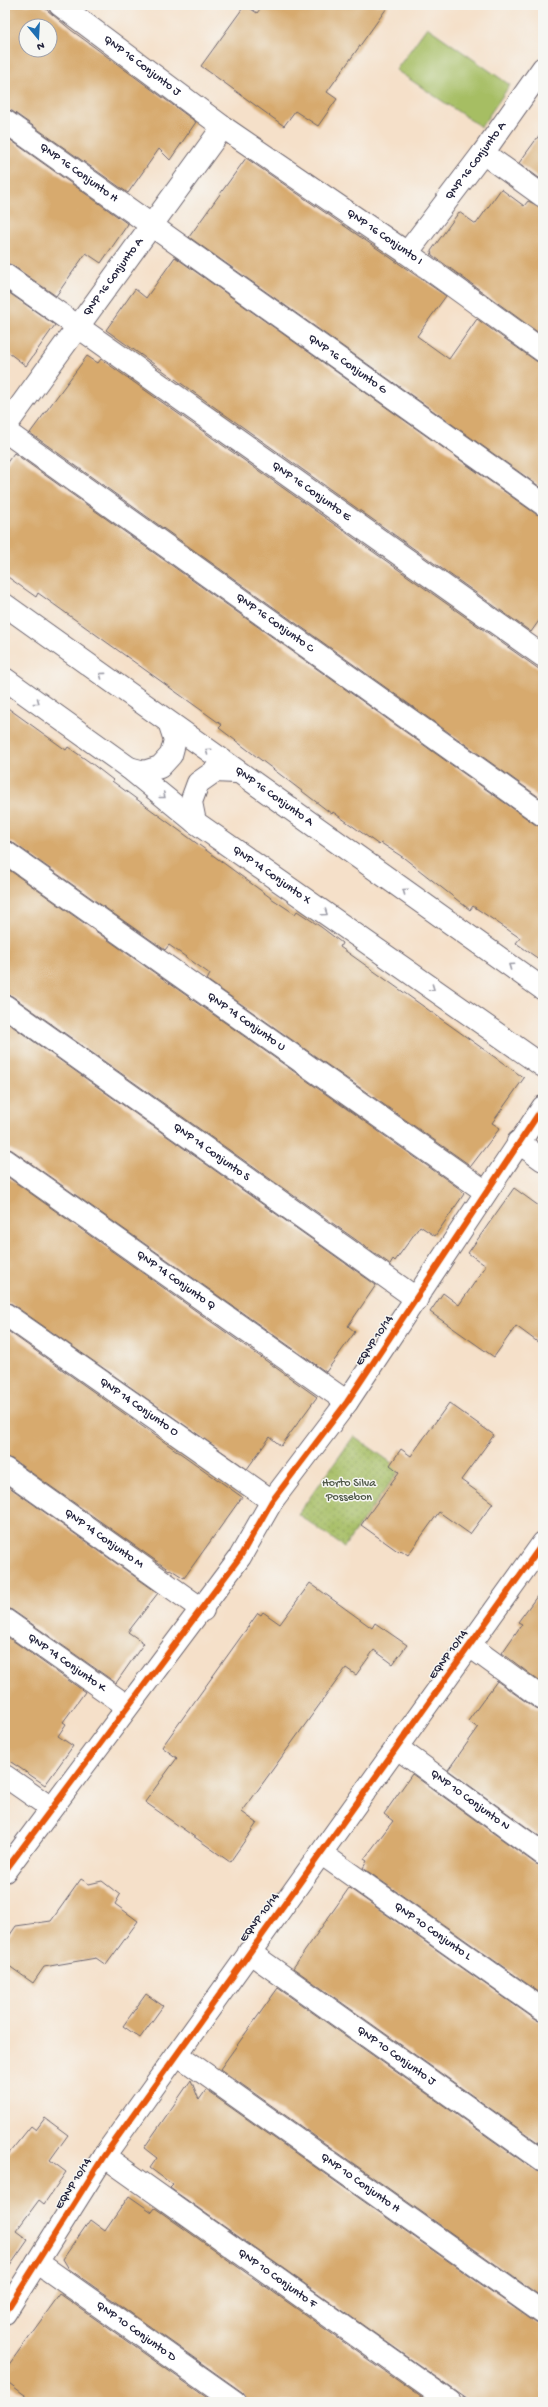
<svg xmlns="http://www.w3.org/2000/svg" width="548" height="2407" font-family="'Gochi Hand',sans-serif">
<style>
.grass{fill:#a6be64;stroke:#647050}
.garden{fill:url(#garden-dots);stroke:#647050}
.building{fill:#d7aa6e;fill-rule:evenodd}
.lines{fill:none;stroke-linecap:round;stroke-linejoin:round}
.minor-casing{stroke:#6c646d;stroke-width:24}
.minor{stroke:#fff;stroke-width:22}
.cycleway-casing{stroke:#f6f6f2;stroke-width:8}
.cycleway{stroke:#e8590c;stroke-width:6}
.oneway{stroke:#9c9ca7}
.labels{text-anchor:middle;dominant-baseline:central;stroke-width:3;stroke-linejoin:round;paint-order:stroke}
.street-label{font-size:12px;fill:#22223b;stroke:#f6f6f2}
.park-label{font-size:12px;fill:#505949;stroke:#f6f6f2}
</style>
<defs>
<pattern id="garden-dots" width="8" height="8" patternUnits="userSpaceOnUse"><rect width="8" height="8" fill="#a6be64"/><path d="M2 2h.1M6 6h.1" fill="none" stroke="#879a54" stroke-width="1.8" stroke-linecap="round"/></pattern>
</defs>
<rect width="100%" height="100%" fill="#f6f6f2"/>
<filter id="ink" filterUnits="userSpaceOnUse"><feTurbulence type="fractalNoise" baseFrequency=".025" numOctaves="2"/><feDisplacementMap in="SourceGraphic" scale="8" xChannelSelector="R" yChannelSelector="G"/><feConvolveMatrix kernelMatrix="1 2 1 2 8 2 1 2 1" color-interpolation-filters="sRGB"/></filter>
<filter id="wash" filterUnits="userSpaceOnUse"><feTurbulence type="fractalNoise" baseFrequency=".012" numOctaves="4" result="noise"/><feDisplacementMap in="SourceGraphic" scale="16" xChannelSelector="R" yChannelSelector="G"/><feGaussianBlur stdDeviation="0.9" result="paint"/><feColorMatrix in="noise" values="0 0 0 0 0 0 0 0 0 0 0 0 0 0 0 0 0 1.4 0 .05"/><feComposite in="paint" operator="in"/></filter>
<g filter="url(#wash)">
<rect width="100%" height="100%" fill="#f5e0c9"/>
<polygon class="grass" points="427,27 510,85 481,127 396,70"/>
<polygon class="garden" points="354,1436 400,1469 344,1547 298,1514"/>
<g id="blocks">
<g class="building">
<path d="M5,5H41L71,30L196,122L170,160L159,149L128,193L12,111L5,109ZM26,26H50V50H26Z"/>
<polygon points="245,5 257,13 263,5 389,5 327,92 337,99 318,126 295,111 284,126 201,66"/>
<polygon points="543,130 543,181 519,163"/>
<polygon points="5,136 128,224 101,263 86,253 56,296 12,265 5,263"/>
<polygon points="246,158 446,296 417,336 449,359 477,319 536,361 543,363 543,489 189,237"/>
<polygon points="501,189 524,206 528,201 543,208 543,336 432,255 431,251 459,212 476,224"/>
<polygon points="175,257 536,514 543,516 543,615 531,632 106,330 135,289 146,298"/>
<polygon points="5,290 55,325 26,366 5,350"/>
<polygon points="87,356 98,363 101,359 543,672 543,800 30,433"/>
<polygon points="14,453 536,825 543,827 543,962 516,943 520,938 473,906 470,910 404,858 381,843 379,845 333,812 332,814 219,728 222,725 38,593 36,597 5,575 5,465"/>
<polygon points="5,706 66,750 68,747 91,763 113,780 112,781 271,898 295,914 297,911 321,927 342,943 340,947 524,1078 492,1123 500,1128 471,1166 207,980 210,974 169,945 165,950 12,842 5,840"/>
<polygon points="5,867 460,1189 464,1194 435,1236 420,1226 395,1261 393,1259 390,1264 12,996 5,994"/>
<polygon points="5,1021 376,1285 348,1326 355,1332 326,1372 12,1150 5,1148"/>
<polygon points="5,1175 317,1397 281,1446 270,1437 247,1469 12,1304 5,1302"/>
<polygon points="514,1188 543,1209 543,1346 516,1326 494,1357 430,1312 443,1293 459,1305 486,1266 468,1253"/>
<polygon points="5,1329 242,1497 184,1578 170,1569 169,1570 12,1459 5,1457"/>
<polygon points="449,1403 494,1435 461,1480 493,1503 470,1534 439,1512 408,1555 401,1550 399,1552 361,1525 399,1472 390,1465 401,1449 411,1456"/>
<polygon points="5,1484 158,1593 128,1632 144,1643 116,1683 12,1610 5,1608"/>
<polygon points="310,1583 372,1628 375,1623 407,1645 393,1664 374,1650 356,1675 346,1668 242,1812 257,1823 230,1862 145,1802 177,1758 162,1747 258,1613 261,1615 263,1612 280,1624"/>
<polygon points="543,1588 543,1684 502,1653 522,1624 518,1622"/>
<polygon points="5,1635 85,1692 63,1722 66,1724 58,1736 73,1746 45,1785 5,1758"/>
<polygon points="497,1681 536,1709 543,1711 543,1839 448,1770 478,1728 468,1721"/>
<polygon points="412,1774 536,1864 543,1866 543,1995 363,1868 367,1861 364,1859 393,1821 384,1814"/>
<polygon points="81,1879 89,1884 102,1881 120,1895 115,1904 138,1921 106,1965 96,1958 44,1967 33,1983 5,1963 5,1942 16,1926 51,1921"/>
<polygon points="349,1888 536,2020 543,2022 543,2146 293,1968"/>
<polygon points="278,1988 536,2171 543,2173 543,2298 220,2069"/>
<polygon points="146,1994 163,2006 140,2038 123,2026"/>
<polygon points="191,2080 199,2100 206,2090 536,2323 543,2325 543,2402 471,2402 170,2188 173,2185 150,2168 157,2158 144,2148"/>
<polygon points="45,2118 68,2135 50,2160 66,2172 44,2204 39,2200 16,2231 28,2240 5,2273 5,2158 31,2126 36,2130"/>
<polygon points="129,2196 152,2212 155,2208 428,2402 247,2402 242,2392 69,2269 63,2259 90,2220 105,2231"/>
<polygon points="60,2294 213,2402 35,2402 22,2393 5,2380 5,2370"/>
</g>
</g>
</g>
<g filter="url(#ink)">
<use href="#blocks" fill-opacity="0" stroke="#6c646d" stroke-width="1"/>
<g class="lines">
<g class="minor-casing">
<g id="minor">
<path id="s1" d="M60,5L223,127L407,253L543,351"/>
<path id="s2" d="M5,121L543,504"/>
<polyline points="483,153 543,196"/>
<path id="s3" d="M407,253L483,153L543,68"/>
<path id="s4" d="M5,275L543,656"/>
<path id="s5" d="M5,427L223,127"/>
<path id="s6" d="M5,431L543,815"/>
<path id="s7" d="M5,605L543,989"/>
<path id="s8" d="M5,679L129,768L195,822L543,1066"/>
<polyline points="129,768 144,772 160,767 171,755 175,740 170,725"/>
<polyline points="195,822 191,802 198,783 215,771 236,772"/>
<path id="s9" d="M5,852L486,1192"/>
<path id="s10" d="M5,1006L417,1299"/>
<polyline points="518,1142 543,1160"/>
<path id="s11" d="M5,1160L347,1402"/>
<path id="s12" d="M5,1314L272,1501"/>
<path id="s13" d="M5,1469L203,1610"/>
<path id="s14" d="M5,1620L127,1706"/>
<polyline points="470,1646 543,1699"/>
<path id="s15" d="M396,1747L543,1854"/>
<polyline points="5,1776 51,1808"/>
<path id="s16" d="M322,1854L543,2010"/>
<polyline points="5,1871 240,1557 272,1501 347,1402 543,1107"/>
<path id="s17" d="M249,1952L543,2161"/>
<path id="s18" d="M177,2054L543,2313"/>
<path id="s19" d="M104,2156L450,2402"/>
<path id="s20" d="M37,2262L235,2402"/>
<polyline points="5,2313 104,2156 543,1543"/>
</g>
</g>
<use href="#minor" class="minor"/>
<g class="cycleway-casing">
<g id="cycleway">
<polyline points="5,1871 240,1557 272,1501 347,1402 543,1107"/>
<polyline points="5,2313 104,2156 543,1543"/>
</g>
</g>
<use href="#cycleway" class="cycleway"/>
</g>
<defs><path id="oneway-chevron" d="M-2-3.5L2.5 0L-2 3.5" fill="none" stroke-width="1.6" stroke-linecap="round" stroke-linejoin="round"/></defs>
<g class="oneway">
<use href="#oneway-chevron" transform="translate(102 675) rotate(-144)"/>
<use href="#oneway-chevron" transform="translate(37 702) rotate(36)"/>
<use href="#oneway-chevron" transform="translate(208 751) rotate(-144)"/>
<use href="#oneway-chevron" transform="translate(163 796) rotate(39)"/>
<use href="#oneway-chevron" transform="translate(405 891) rotate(-145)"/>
<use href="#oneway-chevron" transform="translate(325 913) rotate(35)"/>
<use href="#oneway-chevron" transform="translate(511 966) rotate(-145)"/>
<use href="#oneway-chevron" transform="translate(432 988) rotate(35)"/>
</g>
</g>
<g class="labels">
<g class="street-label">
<text stroke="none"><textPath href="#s1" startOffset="102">QNP 16 Conjunto J</textPath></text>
<text stroke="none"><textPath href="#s3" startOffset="115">QNP 16 Conjunto A</textPath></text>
<text stroke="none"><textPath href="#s2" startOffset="90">QNP 16 Conjunto H</textPath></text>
<text stroke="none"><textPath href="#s1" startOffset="399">QNP 16 Conjunto I</textPath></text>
<text stroke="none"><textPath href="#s5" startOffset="185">QNP 16 Conjunto A</textPath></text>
<text stroke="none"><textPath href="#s2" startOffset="420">QNP 16 Conjunto G</textPath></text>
<text stroke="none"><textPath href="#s4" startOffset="375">QNP 16 Conjunto E</textPath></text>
<text stroke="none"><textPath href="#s6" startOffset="331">QNP 16 Conjunto C</textPath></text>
<text stroke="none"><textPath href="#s7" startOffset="330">QNP 16 Conjunto A</textPath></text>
<text stroke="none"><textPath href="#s8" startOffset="331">QNP 14 Conjunto X</textPath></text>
<text stroke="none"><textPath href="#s9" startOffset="295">QNP 14 Conjunto U</textPath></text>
<text stroke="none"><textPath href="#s10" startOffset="253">QNP 14 Conjunto S</textPath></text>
<text stroke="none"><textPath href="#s11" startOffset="209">QNP 14 Conjunto Q</textPath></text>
<text transform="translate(375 1341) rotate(-56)">EQNP 10/14</text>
<text stroke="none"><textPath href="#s12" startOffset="163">QNP 14 Conjunto O</textPath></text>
<text stroke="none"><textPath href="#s13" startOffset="121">QNP 14 Conjunto M</textPath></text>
<text transform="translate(449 1655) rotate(-54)">EQNP 10/14</text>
<text stroke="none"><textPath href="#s14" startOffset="75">QNP 14 Conjunto K</textPath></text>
<text stroke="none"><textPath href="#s15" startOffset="91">QNP 10 Conjunto N</textPath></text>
<text transform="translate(260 1918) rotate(-53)">EQNP 10/14</text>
<text stroke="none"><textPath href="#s16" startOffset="135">QNP 10 Conjunto L</textPath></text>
<text stroke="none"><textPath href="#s17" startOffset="180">QNP 10 Conjunto J</textPath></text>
<text stroke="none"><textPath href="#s18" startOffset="224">QNP 10 Conjunto H</textPath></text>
<text transform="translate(74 2184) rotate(-58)">EQNP 10/14</text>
<text stroke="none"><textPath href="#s19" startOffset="212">QNP 10 Conjunto F</textPath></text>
<text stroke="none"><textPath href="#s20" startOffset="121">QNP 10 Conjunto D</textPath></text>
</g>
<g class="park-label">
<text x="349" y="1484">Horto Silva<tspan x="349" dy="14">Possebon</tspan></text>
</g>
</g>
<rect width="548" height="2407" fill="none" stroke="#f6f6f2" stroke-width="20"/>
<g transform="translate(38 38) rotate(162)"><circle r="19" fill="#f6f6f2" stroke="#a1a1a9"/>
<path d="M0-3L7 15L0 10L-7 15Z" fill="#1f6fb2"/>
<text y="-6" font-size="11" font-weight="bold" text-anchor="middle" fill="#22223b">N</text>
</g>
</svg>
